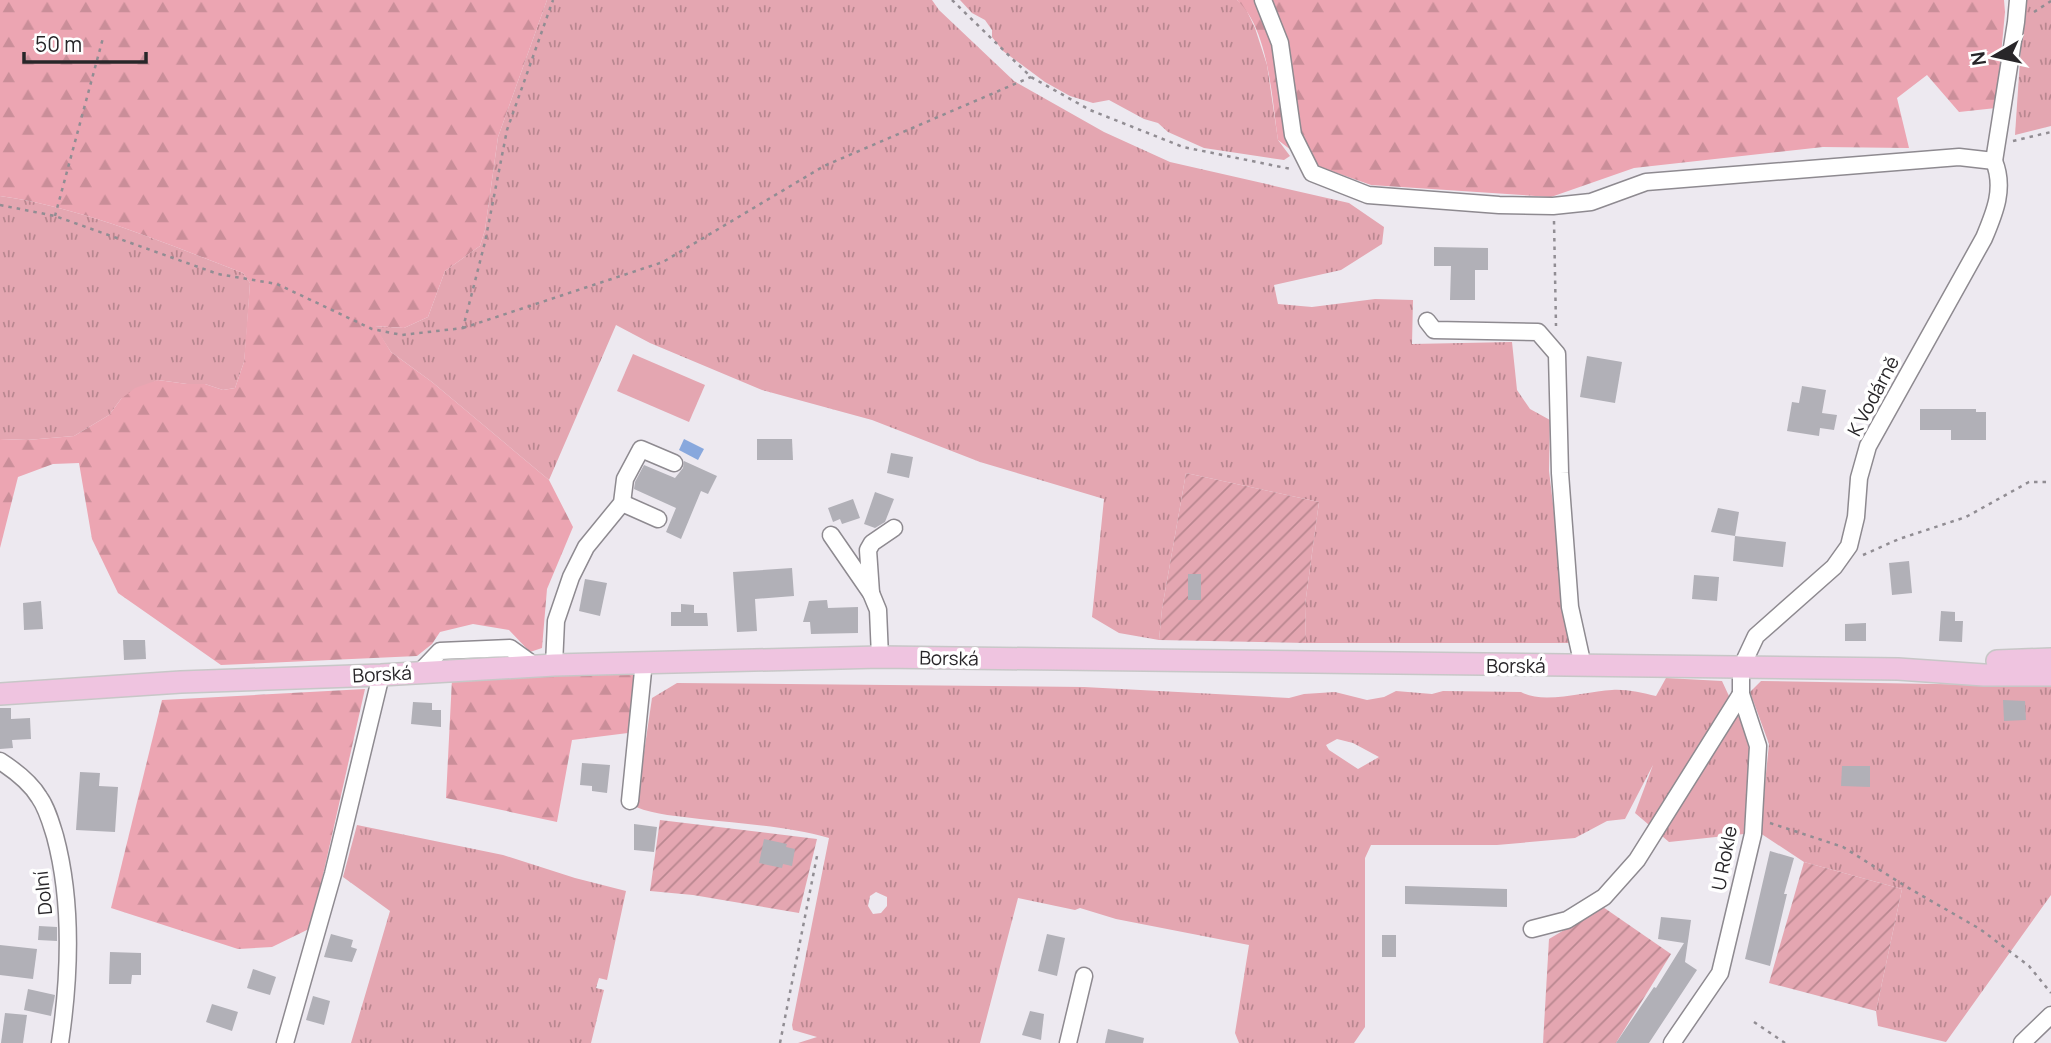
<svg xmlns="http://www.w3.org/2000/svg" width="2051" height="1043" font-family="Manrope,sans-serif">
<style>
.grass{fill:url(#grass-tufts);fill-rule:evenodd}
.forest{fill:url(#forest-firs)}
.garden{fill:url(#garden-furrows)}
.pitch{fill:#e4a6b1}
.water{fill:#88a8dd}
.building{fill:#b1b0b7}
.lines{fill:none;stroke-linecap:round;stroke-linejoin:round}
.minor-casing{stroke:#8e8a90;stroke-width:19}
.major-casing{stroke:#c7c7c7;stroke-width:24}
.path{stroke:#918d93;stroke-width:2.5;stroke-dasharray:3.5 5;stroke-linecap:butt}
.minor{stroke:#fff;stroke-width:16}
.major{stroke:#efc4e0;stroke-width:21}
.labels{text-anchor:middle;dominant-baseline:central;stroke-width:7;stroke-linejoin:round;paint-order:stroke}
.street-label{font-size:19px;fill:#282629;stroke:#fff}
</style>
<defs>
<pattern id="grass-tufts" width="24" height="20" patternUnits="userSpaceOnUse" patternTransform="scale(1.75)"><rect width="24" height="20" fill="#e4a6b1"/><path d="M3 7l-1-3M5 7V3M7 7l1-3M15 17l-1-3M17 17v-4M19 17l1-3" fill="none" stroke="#b98790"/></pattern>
<pattern id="forest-firs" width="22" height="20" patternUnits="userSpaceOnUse" patternTransform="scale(1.75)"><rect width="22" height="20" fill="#eca5b2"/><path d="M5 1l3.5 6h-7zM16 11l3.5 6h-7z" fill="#ca8e99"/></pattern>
<pattern id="garden-furrows" width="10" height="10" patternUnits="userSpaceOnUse" patternTransform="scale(1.75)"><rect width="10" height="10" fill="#e4a6b1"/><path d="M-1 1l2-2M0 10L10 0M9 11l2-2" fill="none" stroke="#b98790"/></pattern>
</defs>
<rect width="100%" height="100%" fill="#ede9f0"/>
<g class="grass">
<polygon points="547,0 932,0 939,10 1014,81 1104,132 1170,162 1349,203 1384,227 1382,244 1341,270 1274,285 1278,304 1312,307 1375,299 1413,300 1412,344 1512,342 1517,390 1530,409 1550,420 1549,471 1570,643 1306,643 1305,605 1319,502 1186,473 1162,609 1159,640 1119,633 1092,617 1104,499 980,462 872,420 762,390 650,343 616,325 549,480 432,382 391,352 374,326 404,328 428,317 445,271 480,246 485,230 498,137"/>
<polygon points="960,0 1237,0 1245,7 1255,28 1267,65 1278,140 1290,156 1284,160 1204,148 1168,132 1158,123 1144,119 1109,100 1093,103 1070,96 1045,82 1003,51 992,37 992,30 985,20 972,13"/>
<polygon points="2024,0 2051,0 2051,126 2015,135"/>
<path d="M0,196C84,208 164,243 243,273L250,283L246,341L244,362L235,388L223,390L205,384H187L158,380L121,399L109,415L74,436L27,440L0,439Z"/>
<path d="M1666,678L1722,681L1742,724L1750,752L1744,834L1669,842L1635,813L1653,765L1625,819L1607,821L1575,838L1497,845H1371L1365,858V1027L1354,1043H1239L1235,1033L1249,945L1116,919L1080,908L1075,910L1018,898L980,1043H798L817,1037L793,1030L792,1025L829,838C788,826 743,824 700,819C679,816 655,815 636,807L652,698L677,683L1084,687L1289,698L1304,694L1335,692L1367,700L1384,697L1396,691L1432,694L1443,691L1521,692C1543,705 1587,691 1612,690C1627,689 1642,693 1656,696ZM1337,739L1353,743L1379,757L1358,769L1329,750L1326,745ZM876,892L887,897V906L881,913L873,914L868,906L870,896Z"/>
<polygon points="1761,681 2051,686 2051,895 1946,1042 1878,1026 1876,1011 1902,889 1804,862 1760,833 1769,744 1750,692"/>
<polygon points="357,825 503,855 575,878 626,891 607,980 599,978 596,988 604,990 591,1043 351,1043 390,911 343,877"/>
</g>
<g class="forest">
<path d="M0,0H547L498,137L485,230L480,246L445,271L428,317L404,328L375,326L391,352L432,382L549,480L573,527L547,589L542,648L530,652L509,630L473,624L440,632L432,644L417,656L221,665L118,593L92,539L79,463L53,464L18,477L0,548V439L27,440L74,436L109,415L121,399L135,388L158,380L187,384H205L223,390L235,388L244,362L250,283L243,273C164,243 84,208 0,196Z"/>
<path d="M1237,0H2004L2005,12L1996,108L1959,112L1927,75L1897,98L1909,148L1823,147L1634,168L1551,197L1371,185L1320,167L1296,154L1278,140C1272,100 1269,29 1237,0Z"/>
<polygon points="636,670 628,733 572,740 557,822 446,798 452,679"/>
<polygon points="365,689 311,928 272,947 238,949 111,908 162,700"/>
</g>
<g class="garden">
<polygon points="1186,473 1319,502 1305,605 1306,643 1159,640 1162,609"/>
<polygon points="660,820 817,839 799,913 693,895 650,891"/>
<polygon points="1804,862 1902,889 1876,1011 1769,983"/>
<polygon points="1603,907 1671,954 1616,1043 1543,1043 1549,939"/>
</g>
<polygon class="pitch" points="633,354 705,385 689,422 617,391"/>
<polygon class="water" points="684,439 704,449 698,460 679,450"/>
<g class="building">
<polygon points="1434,247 1488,248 1488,270 1475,270 1475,300 1450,300 1451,266 1434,266"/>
<polygon points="1587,356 1622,362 1615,403 1580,397"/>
<polygon points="1802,386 1826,390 1822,413 1837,415 1834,430 1820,428 1819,436 1787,431 1792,402 1799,403"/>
<polygon points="1920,409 1976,409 1976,412 1986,412 1986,440 1951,440 1951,430 1920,430"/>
<polygon points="757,439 792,439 793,460 757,460"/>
<polygon points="891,453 913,457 909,478 887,473"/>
<polygon points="684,461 717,476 708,494 701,491 681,539 666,532 676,508 634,489 635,482 644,465 675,478 683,468"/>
<polygon points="875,492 894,499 885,522 875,528 864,524"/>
<polygon points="853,499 860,518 842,524 840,519 833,522 828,508"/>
<polygon points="1718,508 1739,512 1735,536 1711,532"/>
<polygon points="1735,536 1786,542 1783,567 1733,561"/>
<polygon points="1909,561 1912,593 1892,595 1889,563"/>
<polygon points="792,568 794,596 755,599 757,631 737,632 733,572"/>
<rect x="1188" y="574" width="13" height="26"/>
<polygon points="1694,575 1719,577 1717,601 1692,599"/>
<polygon points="585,579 607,583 600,616 579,611"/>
<polygon points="827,600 828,608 858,607 858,633 811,634 810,622 803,622 809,601"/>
<polygon points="41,601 43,629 24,630 23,603"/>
<polygon points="681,604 694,605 694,613 707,613 708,626 671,626 671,612 681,612"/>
<polygon points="1941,611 1955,612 1955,621 1963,621 1962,642 1939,641"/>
<polygon points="1866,623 1866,641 1845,641 1845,624"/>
<polygon points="123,640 145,640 146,659 124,660"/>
<polygon points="2003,700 2025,701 2026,720 2004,721"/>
<polygon points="413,702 432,703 432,710 441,710 441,727 411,724"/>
<polygon points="0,708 11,708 11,719 30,718 31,739 12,740 13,748 0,749"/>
<polygon points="582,763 610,765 607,793 592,791 592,786 580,785"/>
<polygon points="1842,766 1870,766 1870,787 1841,786"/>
<polygon points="80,772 100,773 99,786 118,787 115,832 76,830"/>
<polygon points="634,824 657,827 654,852 634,850"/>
<polygon points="764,839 787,844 786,847 795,849 792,866 783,864 782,868 759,863"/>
<polygon points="1770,851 1794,858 1784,894 1787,894 1770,966 1745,959"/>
<polygon points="1405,886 1507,889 1507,907 1405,904"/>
<polygon points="1661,917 1691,920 1685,962 1697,970 1649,1043 1616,1043 1654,987 1656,988 1684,943 1658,939"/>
<polygon points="39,926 57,927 57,941 38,940"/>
<polygon points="331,934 353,940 351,947 357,949 352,962 324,957"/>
<polygon points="1047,934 1065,938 1057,976 1038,971"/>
<rect x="1382" y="935" width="14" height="22"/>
<polygon points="0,945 37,949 33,979 0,975"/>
<polygon points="110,952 141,953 141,975 132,975 131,984 109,984"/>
<polygon points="253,969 276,977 270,995 247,988"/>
<polygon points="28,989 55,995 51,1016 24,1010"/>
<polygon points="313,996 330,1001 324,1025 306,1020"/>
<polygon points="212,1004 238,1012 232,1031 206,1022"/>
<polygon points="1030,1011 1044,1014 1041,1040 1022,1035"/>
<polygon points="5,1013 27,1015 23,1043 1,1043"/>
<polygon points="1108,1029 1144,1038 1143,1043 1105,1043"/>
</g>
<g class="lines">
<g class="minor-casing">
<g id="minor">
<polyline points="1263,0 1280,43 1293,135 1312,173 1368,195 1499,205 1553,206 1591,202 1646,182 1959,157 1994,161"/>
<polyline points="1994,161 2016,22 2018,0"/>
<polyline points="1427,321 1434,330 1538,332 1557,354 1560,473 1570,607 1583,666"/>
<polyline points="622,503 658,519"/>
<polyline points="831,535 871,593 878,610 880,657"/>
<polyline points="871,593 868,550 872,543 894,528"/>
<polyline points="554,665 556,621 571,577 586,547 622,503 625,479 641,449 674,463"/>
<polyline points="419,673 440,651 510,648 535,666"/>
<path d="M0,761C14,770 30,782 39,797C47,808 51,823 55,836C73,903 70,975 60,1043"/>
<polyline points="630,801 644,661"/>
<polyline points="1532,929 1567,920 1604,897 1637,860 1741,694"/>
<polyline points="285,1043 333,874 381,675"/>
<polyline points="1068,1043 1084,976"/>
<path d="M1672,1043L1720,973L1753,834L1758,746L1741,694V668L1756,636L1834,567L1849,546L1856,517L1859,478L1868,446L1984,238C1995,212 2005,188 1994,161"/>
<polyline points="2022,1043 2051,1015"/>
</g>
</g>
<g class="major-casing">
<g id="major">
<polyline points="1997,661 2051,659"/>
<polyline points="0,694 181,682 381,675 554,665 880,657 1898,669 1984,675 2051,675"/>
</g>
</g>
<g class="path">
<polyline points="952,0 1031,77 1090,110 1183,147 1291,169"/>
<polyline points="2034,12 2051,1"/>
<polyline points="2013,141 2051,132"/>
<polyline points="0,205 55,216 218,274 277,284 372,329 402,335 463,328 485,242 507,130 553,0"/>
<polyline points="55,216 103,38"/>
<polyline points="1554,221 1556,326"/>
<polyline points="463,328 663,262 824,166 1031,77"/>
<polyline points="1863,555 1899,539 1966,517 2029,482 2051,482"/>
<polyline points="1770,823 1843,847 1907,887 1980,929 2029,966 2051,993"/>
<polyline points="1754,1022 1785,1043"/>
<polyline points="780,1043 817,856"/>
</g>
<use href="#minor" class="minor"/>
<use href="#major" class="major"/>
</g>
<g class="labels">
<g class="street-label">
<text transform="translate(1873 396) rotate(-62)">K Vodárně</text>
<text transform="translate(949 658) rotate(1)">Borská</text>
<text x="1516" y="666">Borská</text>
<text transform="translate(382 674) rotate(-3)">Borská</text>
<text transform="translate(1724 858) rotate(-79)">U Rokle</text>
<text transform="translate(43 893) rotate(-96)">Dolní</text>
</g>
</g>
<g transform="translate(1995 56) rotate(261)" stroke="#ffffff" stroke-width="5" paint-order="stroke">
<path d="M0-5L12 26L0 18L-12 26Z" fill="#282629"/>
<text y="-10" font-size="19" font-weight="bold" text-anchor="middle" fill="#282629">N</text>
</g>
<path d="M24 52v10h122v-10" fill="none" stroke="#282629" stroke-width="3.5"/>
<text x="35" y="52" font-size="21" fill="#282629" stroke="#ffffff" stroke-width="5" paint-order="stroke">50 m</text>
</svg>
